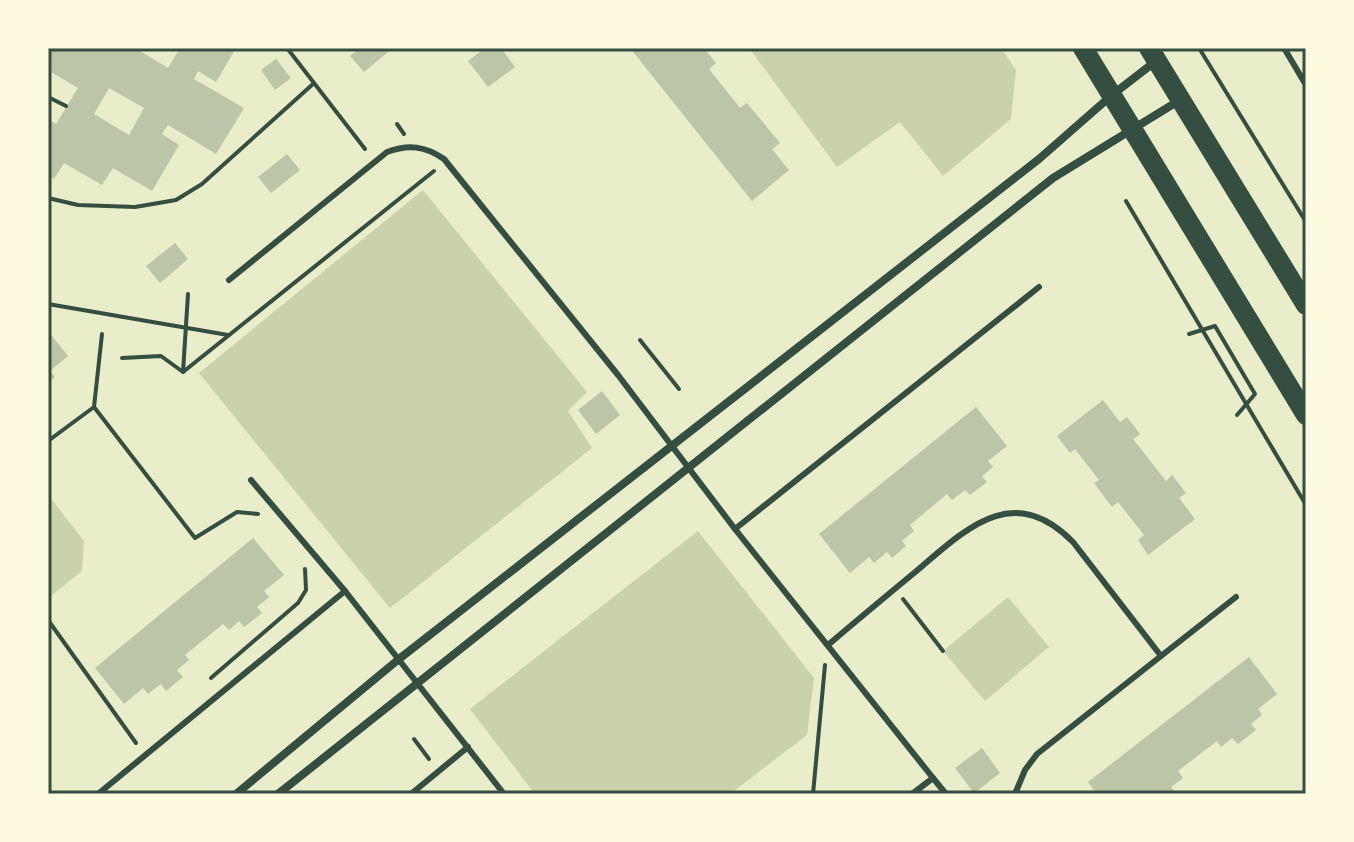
<svg xmlns="http://www.w3.org/2000/svg" width="1354" height="842" font-family="'Noto Sans',sans-serif">
<style>
.green{fill:#cad2ad}
.building{fill:#bcc5a7;fill-rule:evenodd}
.lines{fill:none;stroke-linecap:round;stroke-linejoin:round}
.path{stroke:#344e41;stroke-width:4}
.service{stroke:#344e41;stroke-width:6}
.minor{stroke:#344e41;stroke-width:8}
.primary{stroke:#344e41;stroke-width:20}
.neatline{fill:none;stroke:#344e41;stroke-width:3}
</style>
<rect width="100%" height="100%" fill="#e9edc9"/>
<g class="green">
<polygon points="749,48 1001,48 1016,70 1011,119 943,176 900,122 837,167"/>
<polygon points="423,190 587,392 568,411 592,448 390,608 199,373"/>
<polygon points="48,495 84,541 82,571 48,598"/>
<polygon points="698,531 814,678 807,735 730,794 535,794 470,709"/>
<polygon points="1008,597 1049,647 985,701 943,651"/>
</g>
<g class="building">
<path d="M50,48H135L168,68L180,48H236L216,82L198,71L194,79L244,108L216,154L168,125L162,134L179,145L152,191L113,168L102,185L64,163L54,179L48,175V119L56,124L78,88L48,70ZM109,88L144,108L129,135L94,114Z"/>
<polygon points="360,48 393,48 364,72 350,56"/>
<polygon points="485,48 501,48 515,67 488,87 468,61"/>
<polygon points="630,48 704,48 716,63 709,69 740,108 747,103 780,143 772,149 789,170 752,201"/>
<polygon points="276,59 291,78 275,90 261,70"/>
<polygon points="287,154 300,170 271,193 258,177"/>
<polygon points="175,243 188,259 160,283 146,266"/>
<polygon points="48,331 68,356 50,371 55,377 48,383"/>
<polygon points="602,391 620,415 596,434 578,410"/>
<polygon points="1103,400 1120,422 1127,417 1140,434 1133,439 1166,481 1172,475 1186,493 1179,498 1195,519 1148,555 1138,540 1144,535 1118,502 1112,507 1094,483 1099,480 1075,449 1070,453 1057,436"/>
<polygon points="976,407 1007,446 988,461 993,467 982,476 987,482 970,495 965,490 952,500 947,494 910,525 914,531 902,541 906,546 892,558 887,552 874,563 869,557 850,573 819,534"/>
<polygon points="253,538 284,575 264,591 269,597 257,607 262,613 244,627 239,621 229,630 223,624 185,655 189,660 177,670 183,677 166,691 161,684 148,694 143,688 124,704 95,668"/>
<polygon points="1249,657 1277,694 1258,709 1262,715 1251,724 1256,730 1238,744 1232,738 1221,747 1217,741 1178,771 1183,778 1171,787 1176,794 1097,794 1088,782"/>
<polygon points="982,748 1000,773 974,793 955,768"/>
</g>
<g class="lines">
<g class="path">
<polyline points="287,48 365,149"/>
<polyline points="1199,48 1306,222"/>
<polyline points="48,97 66,106"/>
<polyline points="397,124 404,134"/>
<polyline points="48,198 78,205 135,207 176,200 202,184 313,84"/>
<polyline points="1126,201 1306,505"/>
<polyline points="48,304 228,335"/>
<polyline points="1189,334 1215,326 1255,394 1237,415"/>
<polyline points="640,340 679,389"/>
<polyline points="122,358 161,356 183,372 434,171"/>
<polyline points="183,372 188,294"/>
<polyline points="94,407 195,538 237,512 258,514"/>
<polyline points="48,441 94,407 102,334"/>
<polyline points="903,599 943,651"/>
<polyline points="48,620 136,743"/>
<polyline points="211,678 298,603 306,590 305,569"/>
<polyline points="414,739 429,759"/>
<polyline points="747,793 756,794"/>
<polyline points="813,794 825,665"/>
</g>
<g class="service">
<polyline points="1284,48 1306,85"/>
<path d="M229,280L387,152C409,144 425,146 444,159L618,375L735,529L933,778L912,794"/>
<polyline points="251,480 345,591 504,794"/>
<polyline points="735,529 1039,287"/>
<path d="M828,645C856,621 885,597 914,573C965,530 1012,480 1073,542L1161,656L1037,754L1025,770L1015,794"/>
<polyline points="1161,656 1236,597"/>
<polyline points="933,778 946,794"/>
<polyline points="98,794 345,591"/>
<polyline points="411,794 468,747"/>
</g>
<g class="minor">
<polyline points="236,794 399,659 1039,159 1112,95 1156,61"/>
<polyline points="278,794 1053,178 1180,100"/>
</g>
<g class="primary">
<polyline points="1083,48 1306,415"/>
<polyline points="1149,48 1306,305"/>
</g>
</g>
<rect width="1354" height="842" fill="none" stroke="#fefae0" stroke-width="100"/>
<rect x="50" y="50" width="1254" height="742" class="neatline"/>
</svg>
